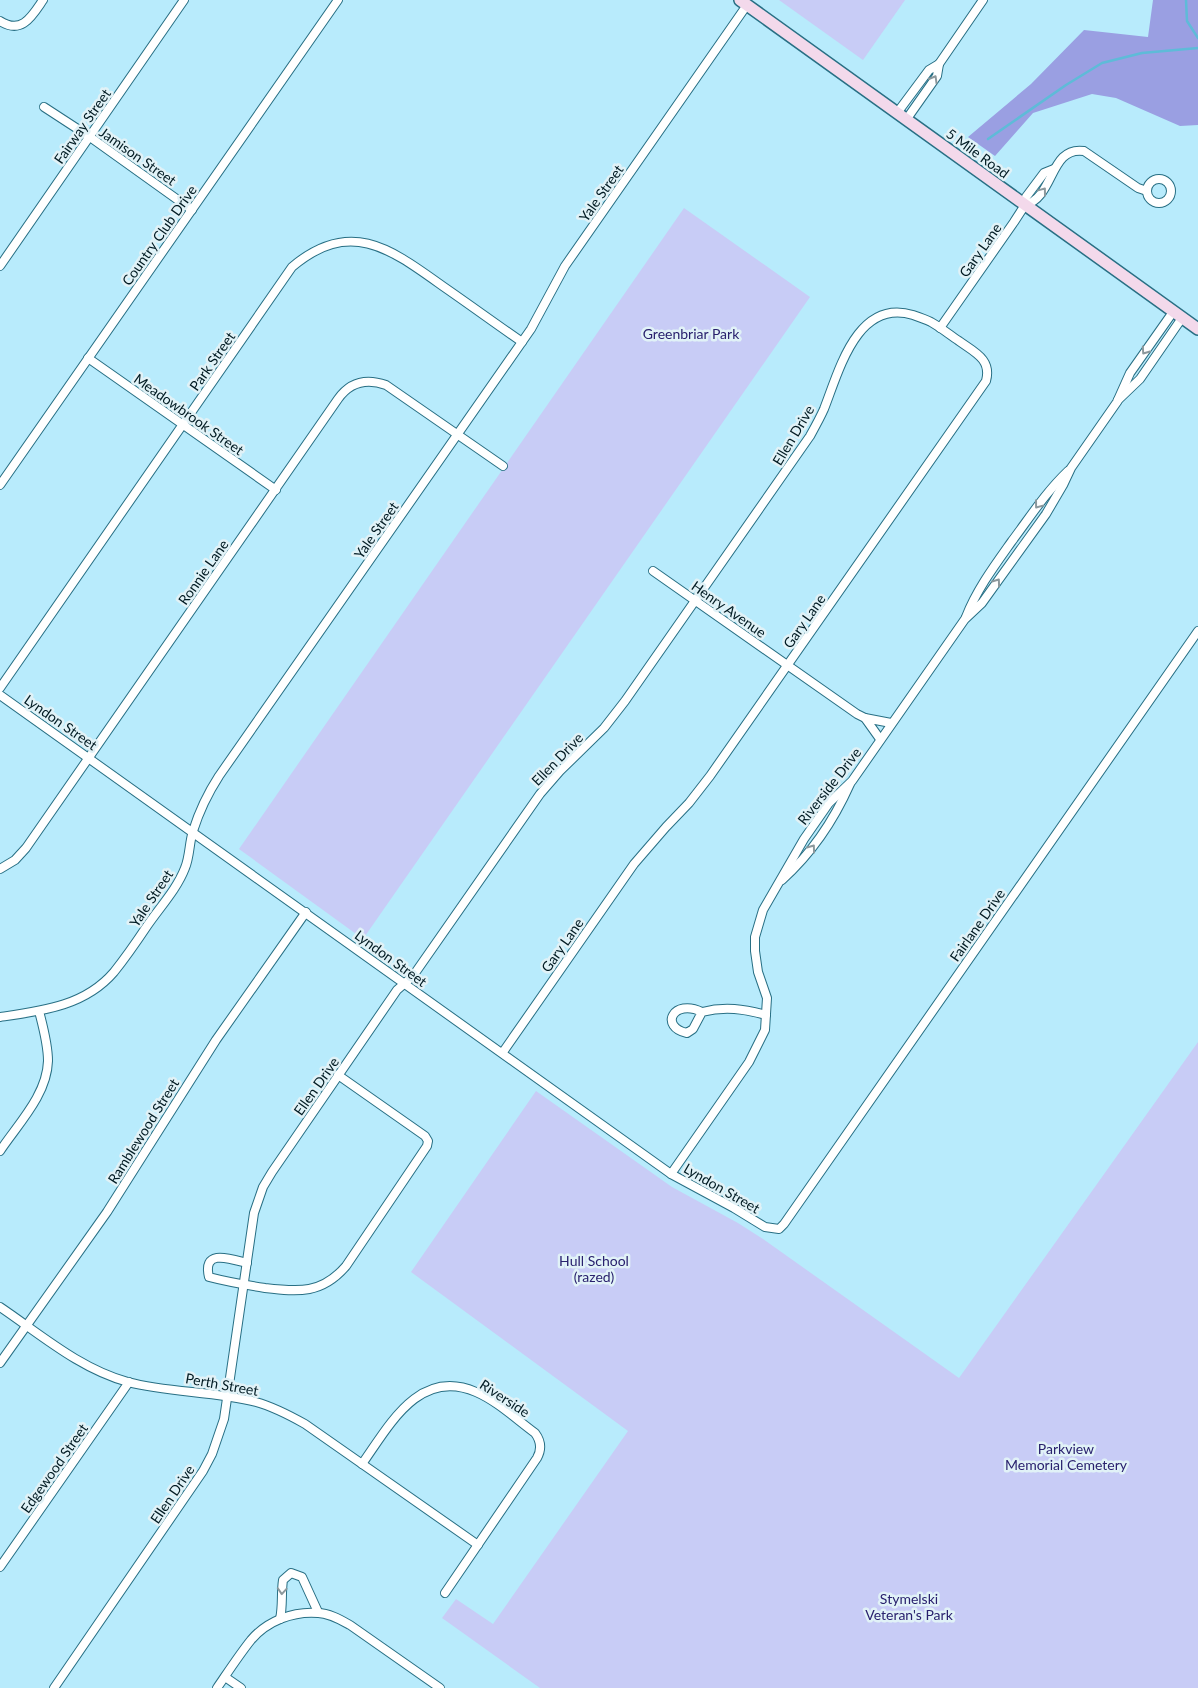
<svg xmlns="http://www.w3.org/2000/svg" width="1198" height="1688" font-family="Lato,sans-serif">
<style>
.green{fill:#c8ccf6}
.forest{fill:#9a9fe2}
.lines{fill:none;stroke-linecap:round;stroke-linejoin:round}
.stream{stroke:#5ebbd8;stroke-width:2.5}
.street-casing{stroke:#286f84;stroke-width:10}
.secondary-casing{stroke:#286f84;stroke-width:14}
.street{stroke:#fff;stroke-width:8}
.secondary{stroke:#f3d9eb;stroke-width:11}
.oneway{stroke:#8c989c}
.labels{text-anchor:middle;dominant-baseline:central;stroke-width:5;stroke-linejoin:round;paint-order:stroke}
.street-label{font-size:14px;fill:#001a22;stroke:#e1f2f7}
.park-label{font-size:14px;fill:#29216e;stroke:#e1f2f7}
</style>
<rect width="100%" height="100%" fill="#b8ebfc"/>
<g class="green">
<polygon points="779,0 905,0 863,60"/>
<polygon points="684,208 810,297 363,939 239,849"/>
<polygon points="1198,1042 1198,1688 540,1688 442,1618 456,1599 493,1624 628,1431 411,1272 536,1091 672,1187 738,1223 763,1239 959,1378"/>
</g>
<polygon class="forest" points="1153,0 1198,0 1198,125 1180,126 1116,98 1092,94 1033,113 995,156 968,137 1031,84 1084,30 1148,37"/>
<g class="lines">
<g class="stream">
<polyline points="1186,0 1187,21 1198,38"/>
<polyline points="988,139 1066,85 1102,63 1142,53 1198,48"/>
</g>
<g class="street-casing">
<g id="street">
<path d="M0,21C22,35 32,16 43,0"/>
<polyline points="939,64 983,0"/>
<polyline points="44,107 90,137 192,210"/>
<polyline points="897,113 929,70 939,64 937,76 906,120"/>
<circle cx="1159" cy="191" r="12"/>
<path d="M1025,205C1055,197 1049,146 1084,151L1138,188L1147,191"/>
<polyline points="0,266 184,0"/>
<polyline points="940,328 1014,222 1025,205 1026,197 1044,173 1054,169"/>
<polyline points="88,358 276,490"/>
<polyline points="1118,400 1140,379 1182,318"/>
<polyline points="0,485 338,0"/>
<polyline points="653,571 857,714 865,718"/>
<path d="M966,617C977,589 995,565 1012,541C1030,517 1046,492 1068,471"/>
<path d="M0,688L292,267C351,217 392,250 444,287C470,305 496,324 522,342"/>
<polyline points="0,695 671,1174 734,1208 765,1227 779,1229 784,1224 1198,631"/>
<polyline points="880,739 865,718 891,723"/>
<path d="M0,869L15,860L26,848L338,399C350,382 366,378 386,385L503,466"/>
<path d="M782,880C811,854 834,820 850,784"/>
<path d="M702,1012L693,1029L687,1033C659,1027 673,998 702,1012C725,1006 744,1009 766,1015"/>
<path d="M0,1017C42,1011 85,1006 114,972C126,957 137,941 147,926C160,907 177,889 185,868C190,856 189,843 193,831C199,812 208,793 219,776L531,329L565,266L747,5"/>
<path d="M0,1151C18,1124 47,1095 48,1061C48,1044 43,1027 39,1011"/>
<polyline points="671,1174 749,1062 765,1030 767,998 758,972 755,951 755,937 763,910 804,839 829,803 852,781 965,619 982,603 1046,514 1063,485 1071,468 1117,402 1130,373 1173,312"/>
<path d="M247,1263C231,1259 202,1248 209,1277C228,1282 246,1285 265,1288C299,1292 322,1294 346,1266L427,1146L428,1141L425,1136L338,1075"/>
<path d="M0,1307C40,1334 80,1369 128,1382C169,1393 214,1391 256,1402C274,1407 289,1415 305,1424L478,1545"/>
<polyline points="0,1363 107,1212 216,1040 306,912"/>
<path d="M362,1464C389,1426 419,1367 476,1392C497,1401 516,1419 535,1433C541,1441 542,1449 537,1458L445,1593"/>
<polyline points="0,1567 129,1382"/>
<path d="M280,1619C283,1606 281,1593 283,1580L291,1573L302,1577L318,1612"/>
<polyline points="225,1677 241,1688"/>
<path d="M54,1688L203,1471L212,1454L224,1419L254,1213L263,1187L272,1172L397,990L413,976L540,794L560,771L604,728L625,701L810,436C815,427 820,418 824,409C839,371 857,298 913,315C919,317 925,319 931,322C940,327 950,335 959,341C974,352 992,359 986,381L710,776L689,803L666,827L634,864L503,1052"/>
<path d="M217,1688C228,1672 239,1655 251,1640C267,1621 293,1611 318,1613C329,1613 341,1620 350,1625L440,1688"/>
</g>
</g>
<g class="secondary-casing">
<polyline id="secondary" points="740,0 1198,329"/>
</g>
<use href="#street" class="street"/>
<use href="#secondary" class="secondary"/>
</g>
<defs><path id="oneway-chevron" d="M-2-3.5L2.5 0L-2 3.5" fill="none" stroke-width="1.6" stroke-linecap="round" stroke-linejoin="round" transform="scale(1.25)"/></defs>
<g class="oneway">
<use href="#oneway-chevron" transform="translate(934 79) rotate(-60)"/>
<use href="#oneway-chevron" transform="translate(1043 191) rotate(-53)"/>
<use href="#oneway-chevron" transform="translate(1145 351) rotate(125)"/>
<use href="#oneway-chevron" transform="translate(1038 505) rotate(127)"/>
<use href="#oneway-chevron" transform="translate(997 582) rotate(-54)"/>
<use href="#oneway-chevron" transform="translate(812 848) rotate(-54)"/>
<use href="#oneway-chevron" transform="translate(282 1591) rotate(94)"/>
</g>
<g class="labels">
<g class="street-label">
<text transform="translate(82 126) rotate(-55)">Fairway Street</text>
<text transform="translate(978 153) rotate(36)">5 Mile Road</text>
<text transform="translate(138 156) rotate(35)">Jamison Street</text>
<text transform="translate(601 193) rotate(-55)">Yale Street</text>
<text transform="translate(159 235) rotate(-55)">Country Club Drive</text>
<text transform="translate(980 250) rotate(-55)">Gary Lane</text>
<text transform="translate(212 361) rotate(-55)">Park Street</text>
<text transform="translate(189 414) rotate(35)">Meadowbrook Street</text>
<text transform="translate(793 435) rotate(-59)">Ellen Drive</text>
<text transform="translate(376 530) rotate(-55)">Yale Street</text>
<text transform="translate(203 572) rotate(-55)">Ronnie Lane</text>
<text transform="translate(729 609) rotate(35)">Henry Avenue</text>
<text transform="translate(804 621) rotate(-55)">Gary Lane</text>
<text transform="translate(61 722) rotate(35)">Lyndon Street</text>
<text transform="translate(557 759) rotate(-46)">Ellen Drive</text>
<text transform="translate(829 786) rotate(-52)">Riverside Drive</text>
<text transform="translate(151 898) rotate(-56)">Yale Street</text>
<text transform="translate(977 925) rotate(-55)">Fairlane Drive</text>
<text transform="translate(562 945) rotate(-55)">Gary Lane</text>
<text transform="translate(391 958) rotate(36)">Lyndon Street</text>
<text transform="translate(316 1086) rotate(-55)">Ellen Drive</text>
<text transform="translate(143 1131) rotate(-58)">Ramblewood Street</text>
<text transform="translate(722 1188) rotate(30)">Lyndon Street</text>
<text transform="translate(222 1384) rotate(10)">Perth Street</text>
<text transform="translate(505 1398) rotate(33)">Riverside</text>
<text transform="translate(54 1468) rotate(-55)">Edgewood Street</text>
<text transform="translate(172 1494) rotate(-56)">Ellen Drive</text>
</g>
<g class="park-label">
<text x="691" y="333">Greenbriar Park</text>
<text x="594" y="1260">Hull School<tspan x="594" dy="16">(razed)</tspan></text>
<text x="1066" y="1448">Parkview<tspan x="1066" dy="16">Memorial Cemetery</tspan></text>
<text x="909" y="1598">Stymelski<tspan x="909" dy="16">Veteran's Park</tspan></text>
</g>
</g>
</svg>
